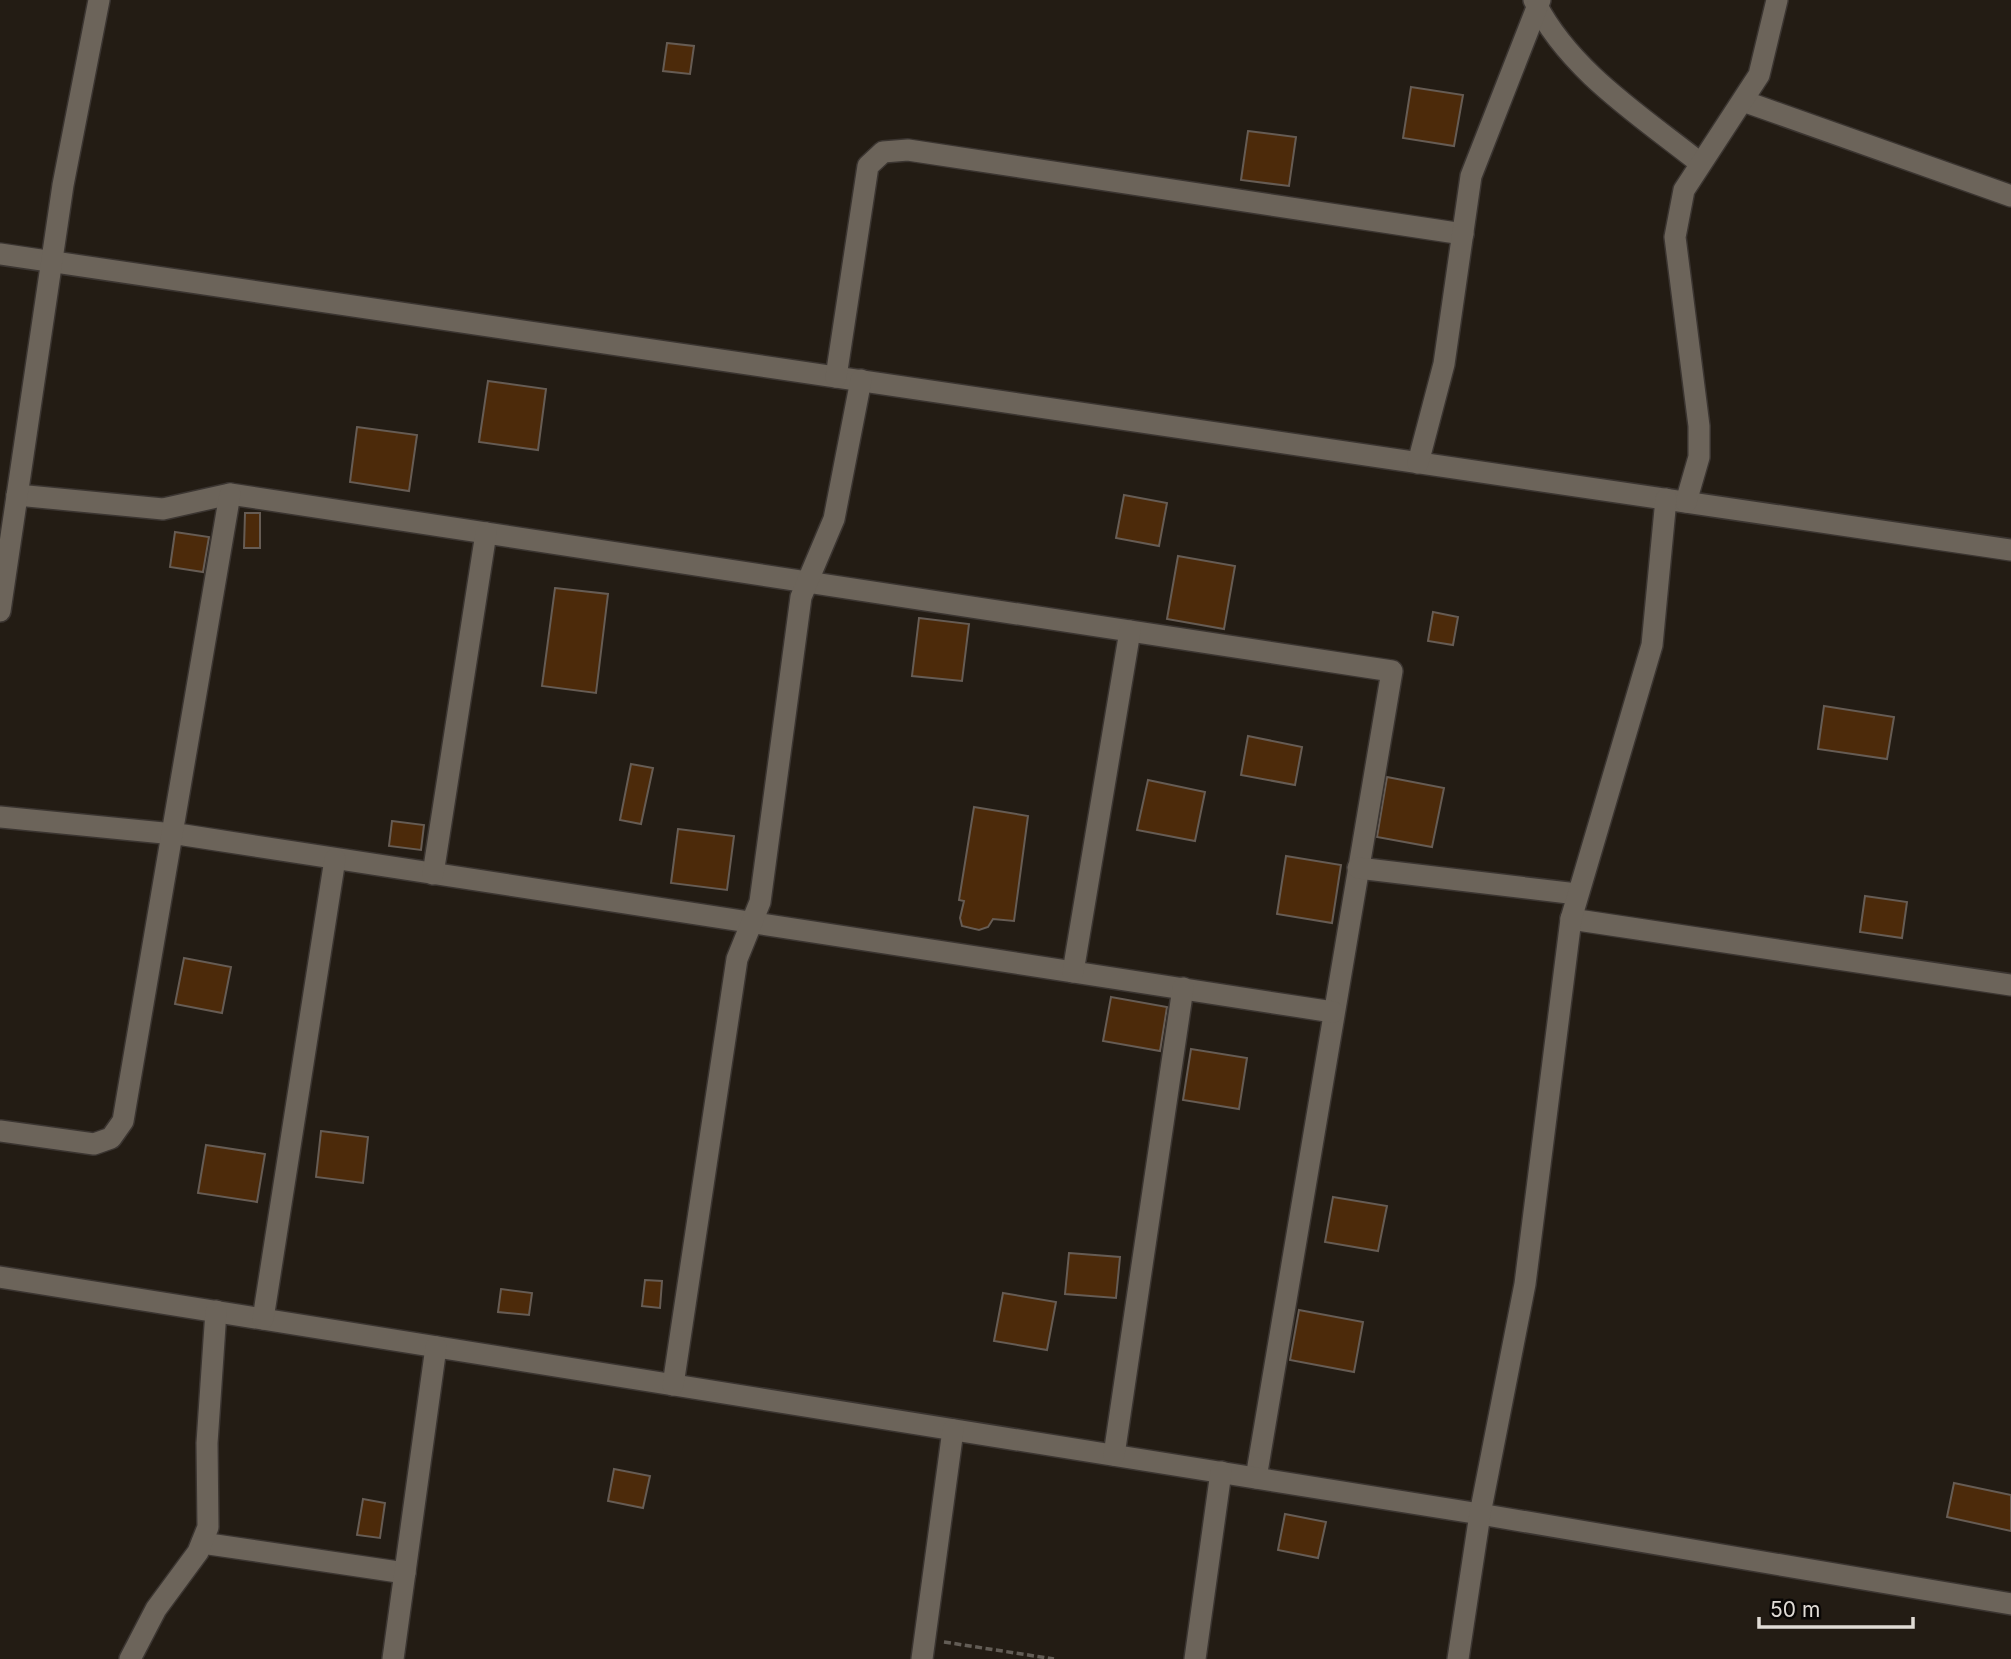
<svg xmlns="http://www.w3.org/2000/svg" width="2011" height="1659" font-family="Inter,sans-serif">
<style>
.building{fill:#4c2a0a;stroke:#665c54;stroke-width:2}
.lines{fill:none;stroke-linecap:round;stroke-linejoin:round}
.minor-casing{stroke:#3b3531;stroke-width:24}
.path{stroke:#635d56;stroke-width:3.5;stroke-dasharray:7 3.5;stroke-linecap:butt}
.minor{stroke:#6c645a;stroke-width:21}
</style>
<rect width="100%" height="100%" fill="#231c14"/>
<g class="building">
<polygon points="667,43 694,46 690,74 663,71"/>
<polygon points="1411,87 1463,95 1454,146 1403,138"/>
<polygon points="1248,131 1296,137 1289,186 1241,180"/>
<polygon points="488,381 546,389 538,450 479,442"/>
<polygon points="357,427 417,435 409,491 350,482"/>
<polygon points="1124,495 1167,503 1159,546 1116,538"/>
<polygon points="245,513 260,513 260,548 244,548"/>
<polygon points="175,532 209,537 203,572 170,567"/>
<polygon points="1178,556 1235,566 1224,629 1167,619"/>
<polygon points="555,588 608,594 596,693 542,686"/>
<polygon points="1433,612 1458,617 1453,645 1428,641"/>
<polygon points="919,618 969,624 962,681 912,676"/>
<polygon points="1824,706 1894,717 1887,759 1818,749"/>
<polygon points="1248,736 1302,747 1295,785 1241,775"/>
<polygon points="631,764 653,768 641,824 620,820"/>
<polygon points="1387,777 1444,788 1432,847 1377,837"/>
<polygon points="1148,780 1205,792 1195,841 1137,830"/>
<polygon points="974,807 1028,816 1014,921 993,919 988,927 979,930 962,926 960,918 964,901 959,900"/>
<polygon points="392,821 424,825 421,850 389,846"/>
<polygon points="678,829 734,836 727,890 671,883"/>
<polygon points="1286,856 1341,865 1332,923 1277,914"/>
<polygon points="1865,896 1907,902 1902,938 1860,932"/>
<polygon points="184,958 231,967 222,1013 175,1004"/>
<polygon points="1111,997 1167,1007 1160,1051 1103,1041"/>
<polygon points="1191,1049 1247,1058 1239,1109 1183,1100"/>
<polygon points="321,1131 368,1137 363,1183 316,1177"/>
<polygon points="206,1145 265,1154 257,1202 198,1193"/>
<polygon points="1333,1197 1387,1206 1378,1251 1325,1242"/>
<polygon points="1069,1253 1120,1257 1116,1298 1065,1294"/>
<polygon points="645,1280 662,1281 660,1308 642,1306"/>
<polygon points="501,1289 532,1293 529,1315 498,1312"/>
<polygon points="1003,1293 1056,1302 1047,1350 994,1341"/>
<polygon points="1299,1310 1363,1322 1354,1372 1290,1360"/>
<polygon points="614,1469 650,1476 643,1508 608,1501"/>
<polygon points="1954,1483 2011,1495 2011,1531 1947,1517"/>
<polygon points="363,1499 385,1503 380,1538 357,1535"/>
<polygon points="1285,1514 1326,1522 1318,1558 1278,1550"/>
</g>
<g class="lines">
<g class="minor-casing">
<g id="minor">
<path d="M1534,0C1568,70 1641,116 1700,163"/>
<polyline points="1743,101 2011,196"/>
<polyline points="0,254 2011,550"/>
<polyline points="836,377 868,166 883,152 908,150 1463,234"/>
<polyline points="1418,463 1444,364 1471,176 1540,0"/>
<polyline points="17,495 163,509 230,494 1392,671 1256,1478"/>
<polyline points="1686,502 1699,457 1699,426 1675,237 1684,190 1759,75 1777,0"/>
<polyline points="0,611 63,185 99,0"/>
<polyline points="0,817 184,835 1333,1012"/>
<polyline points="1358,868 1577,894"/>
<polyline points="433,874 486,533"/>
<polyline points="1571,919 2011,985"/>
<polyline points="1073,972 1130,631"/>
<polyline points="0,1131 94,1144 111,1138 123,1121 230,494"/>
<polyline points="0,1277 1480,1514 2011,1604"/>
<polyline points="263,1319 335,859"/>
<polyline points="673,1385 737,959 760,902 801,597 834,519 861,380"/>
<polyline points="1114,1455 1183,988"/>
<polyline points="202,1543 405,1573"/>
<polyline points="130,1659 156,1609 198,1552 208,1527 207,1443 216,1311"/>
<polyline points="393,1659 436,1347"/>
<polyline points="922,1659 953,1430"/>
<polyline points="1195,1659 1221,1472"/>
<polyline points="1458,1659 1480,1514 1525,1284 1571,919 1652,645 1666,499"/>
</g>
</g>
<polyline class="path" points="944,1642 1054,1659"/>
<use href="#minor" class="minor"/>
</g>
<path d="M1759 1617v10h154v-10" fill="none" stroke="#e1dcd6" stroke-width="3.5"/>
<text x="1770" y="1617" font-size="21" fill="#e1dcd6" stroke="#0a0705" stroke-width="5" paint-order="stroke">50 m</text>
</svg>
